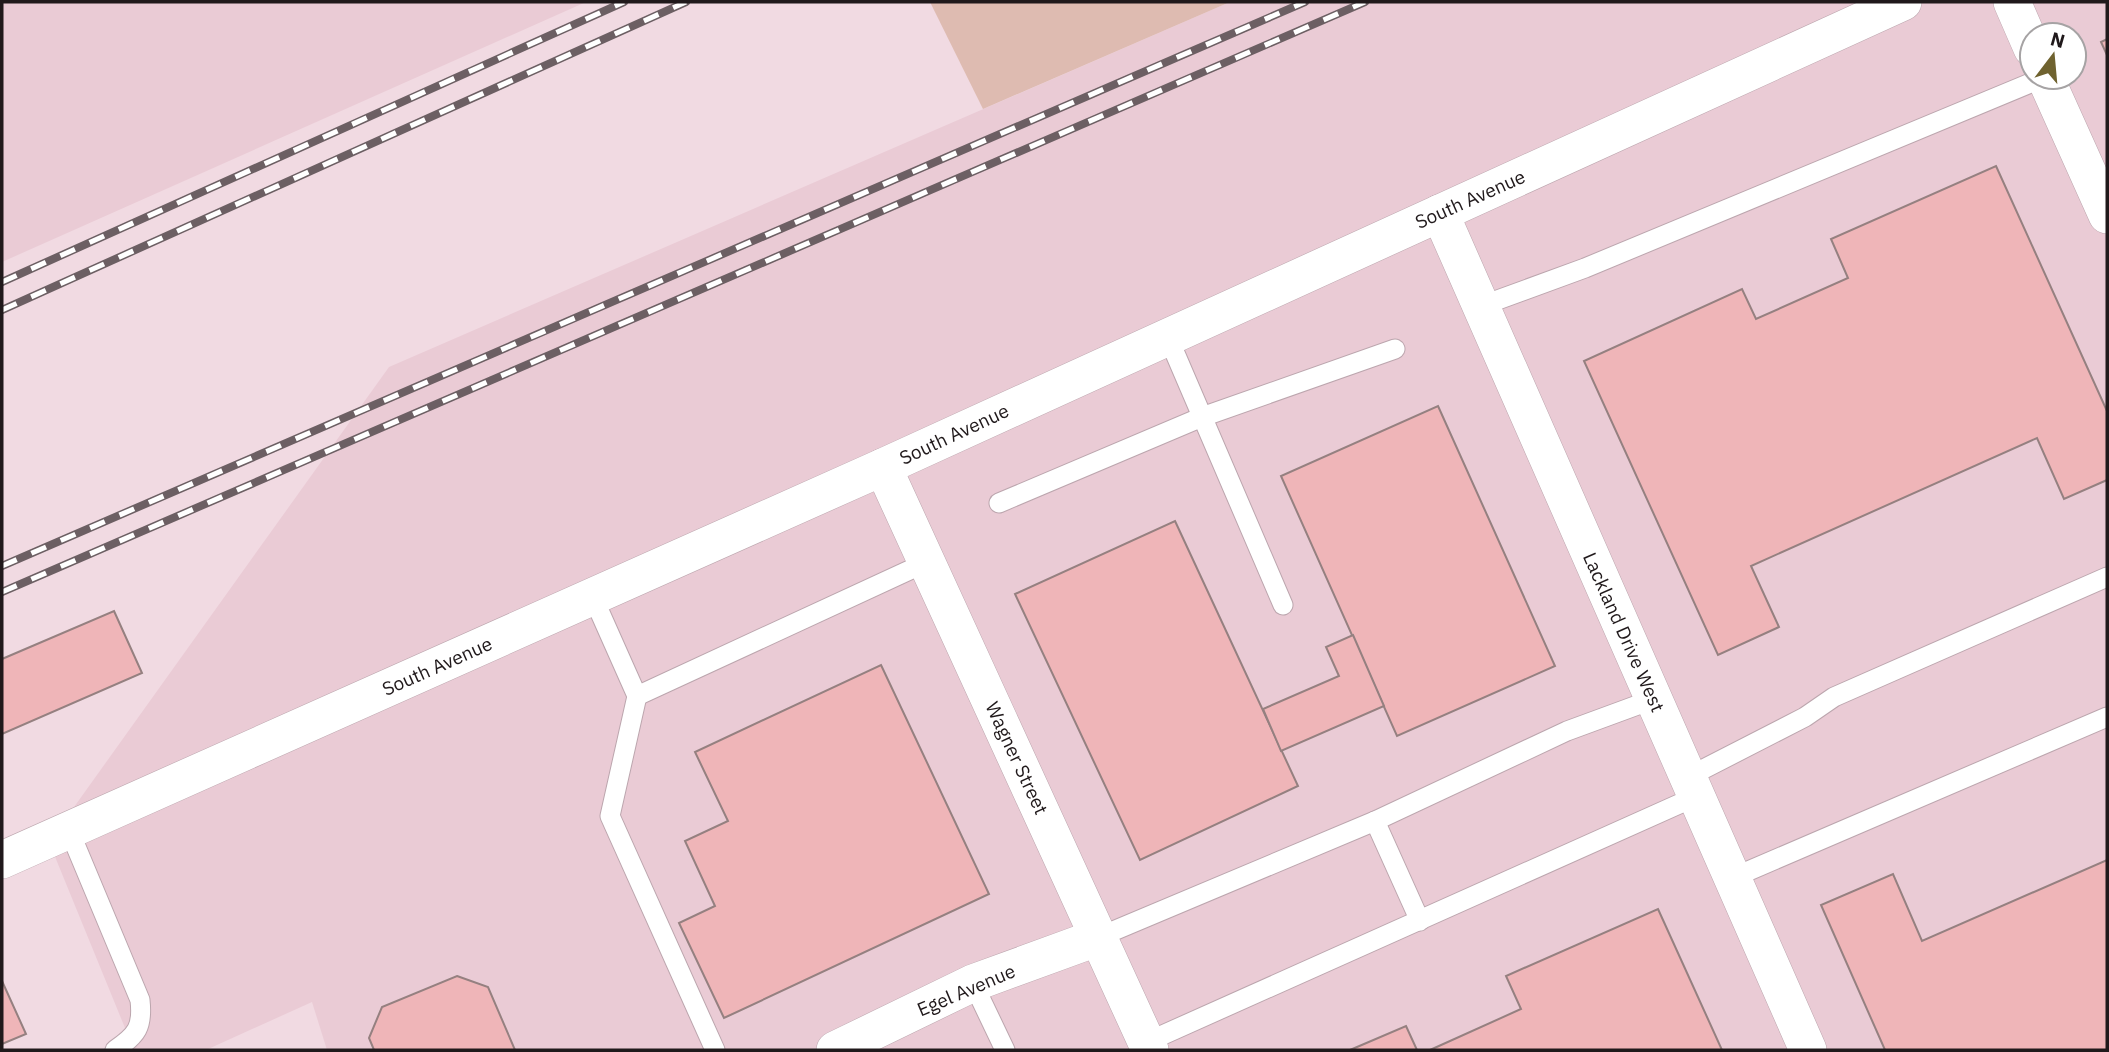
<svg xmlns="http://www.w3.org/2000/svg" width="2109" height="1052" font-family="'IBM Plex Sans',sans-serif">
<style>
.built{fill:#eacbd5;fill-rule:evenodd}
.green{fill:#debbb1}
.building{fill:#efb5b8;stroke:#958080;stroke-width:2}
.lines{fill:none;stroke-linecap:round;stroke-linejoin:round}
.lane-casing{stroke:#bca6ae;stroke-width:21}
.street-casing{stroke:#bca6ae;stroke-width:38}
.lane{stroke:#fff;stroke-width:19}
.street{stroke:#fff;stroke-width:37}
.rail-casing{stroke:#6c5f63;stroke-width:8}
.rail{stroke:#fff;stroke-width:5;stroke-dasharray:16;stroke-linecap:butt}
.labels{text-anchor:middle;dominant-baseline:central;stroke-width:5;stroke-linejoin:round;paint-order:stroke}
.street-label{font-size:19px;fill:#20191b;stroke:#fff}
</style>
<rect width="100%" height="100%" fill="#f1dae2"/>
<g class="built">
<polygon points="2,2 586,2 2,262"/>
<path d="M1230,2H2107V1050H327L312,1002L206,1050H134L49,842L389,367ZM2032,35H2074V77H2032Z"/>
</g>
<polygon class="green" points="930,2 1230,2 983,109"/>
<g class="building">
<polygon points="2107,39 2107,55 2101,42"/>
<polygon points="1996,166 2107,411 2107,480 2064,499 2037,438 1751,566 1779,627 1718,655 1584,361 1742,289 1756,319 1848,278 1831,239"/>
<polygon points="1438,406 1555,666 1397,736 1281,476"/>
<polygon points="1175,521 1298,786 1140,860 1015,594"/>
<polygon points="114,611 142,673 2,734 2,659"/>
<polygon points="1353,635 1384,706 1281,751 1263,709 1339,676 1326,647"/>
<polygon points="881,665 989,894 724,1018 679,923 715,906 685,841 728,821 695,752"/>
<polygon points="2107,860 2107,1050 1885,1050 1821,905 1893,874 1922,941"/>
<polygon points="1658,909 1722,1050 1430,1050 1521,1009 1506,976"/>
<polygon points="457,976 488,987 515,1050 374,1050 369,1038 382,1007"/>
<polygon points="2,981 26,1034 2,1044"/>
<polygon points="1406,1026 1417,1050 1350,1050"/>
</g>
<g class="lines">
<g class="lane-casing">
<g id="lane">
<polyline points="1481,306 1585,268 2045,77"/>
<polyline points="1168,337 1283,605"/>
<polyline points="999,503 1202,417 1395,349"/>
<polyline points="593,597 637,696 610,816 715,1050"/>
<polyline points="637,696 927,562"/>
<polyline points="1688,777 1805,717 1834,697 2107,577"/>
<polyline points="1375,821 1420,921"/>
<path d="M69,830L140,1000C143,1027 137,1035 115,1050"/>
<polyline points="1732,878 2107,717"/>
<polyline points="1099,937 1375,821 1567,731 1654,699"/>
<polyline points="973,983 1005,1050"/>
<polyline points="1147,1042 1697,796"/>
</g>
</g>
<g class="street-casing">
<g id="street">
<polyline points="2012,2 2032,48"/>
<polyline points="2045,77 2107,215"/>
<polyline points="1440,213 1808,1050"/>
<polyline points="883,467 1150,1050"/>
<polyline points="2,860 883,467 1903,2"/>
<polyline points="835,1050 973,983 1099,937"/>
</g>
</g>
<use href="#lane" class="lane"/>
<use href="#street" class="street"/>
<g class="rail-casing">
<g id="rail">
<polyline points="2,282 624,2"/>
<polyline points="2,310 686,2"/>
<polyline points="2,566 1305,2"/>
<polyline points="2,592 1365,2"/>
</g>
</g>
<use href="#rail" class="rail"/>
</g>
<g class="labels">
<g class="street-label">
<text transform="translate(1470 199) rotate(-24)">South Avenue</text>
<text transform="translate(954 434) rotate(-25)">South Avenue</text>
<text transform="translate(1624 632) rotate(66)">Lackland Drive West</text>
<text transform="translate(437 666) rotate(-24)">South Avenue</text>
<text transform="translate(1017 758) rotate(65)">Wagner Street</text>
<text transform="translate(966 990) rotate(-23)">Egel Avenue</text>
</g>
</g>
<rect width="2109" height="1052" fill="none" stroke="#20191b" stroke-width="7"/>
<g transform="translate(2053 56) rotate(16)"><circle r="33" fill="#ffffff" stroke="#a6a3a4" stroke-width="2"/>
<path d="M0-5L12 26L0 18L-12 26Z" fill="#6f622f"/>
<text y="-10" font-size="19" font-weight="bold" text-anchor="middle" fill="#20191b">N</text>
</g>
</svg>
